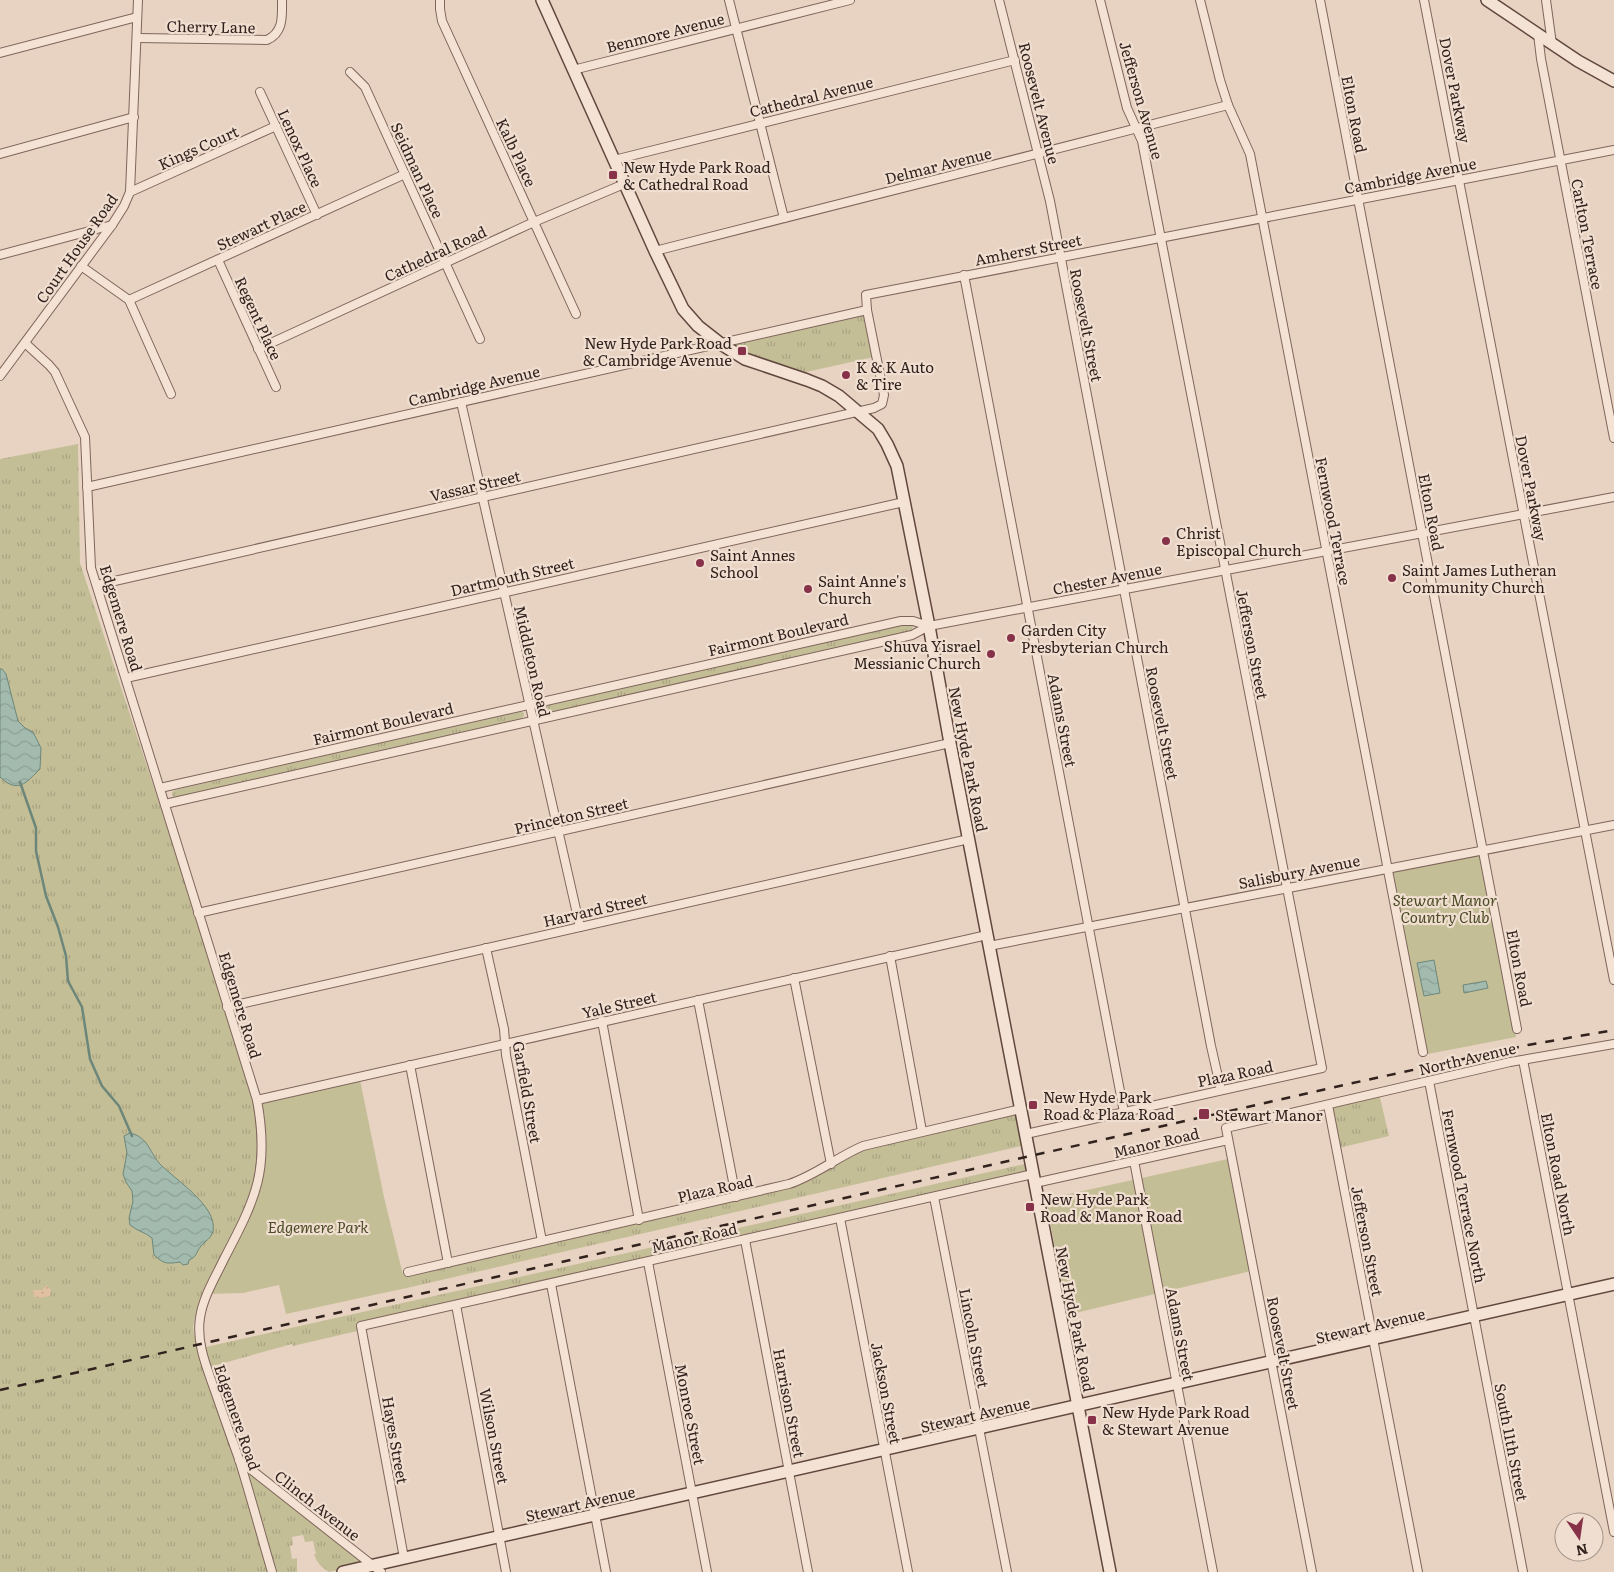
<svg xmlns="http://www.w3.org/2000/svg" width="1614" height="1572" font-family="Literata,serif">
<style>
.grass{fill:url(#grass-tufts)}
.sand{fill:url(#sand-dots)}
.park{fill:#c4be97}
.water{fill:url(#water-waves);stroke:#6c877a}
.lines{fill:none;stroke-linecap:round;stroke-linejoin:round}
.stream{stroke:#6c877a;stroke-width:2.5}
.minor-casing{stroke:#7f655b;stroke-width:10}
.secondary-casing{stroke:#61473e;stroke-width:14}
.minor{stroke:#f4e2d4;stroke-width:8}
.secondary{stroke:#f4e2d4;stroke-width:11}
.rail{stroke:#31221e;stroke-width:2.5;stroke-dasharray:9 9;stroke-linecap:butt}
.poi-dot{fill:#873249;stroke:#f0dfd0;stroke-width:2}
.labels{text-anchor:middle;dominant-baseline:central;stroke-width:4.5;stroke-linejoin:round;paint-order:stroke}
.street-label{font-size:15px;fill:#31221e;stroke:#f0dfd0}
.poi-label{font-size:15px;fill:#31221e;stroke:#f0dfd0;text-anchor:start}
.park-label{font-size:15px;font-style:italic;fill:#4b4b26;stroke:#f0dfd0}
</style>
<defs>
<pattern id="grass-tufts" width="24" height="20" patternUnits="userSpaceOnUse" patternTransform="scale(1.25)"><rect width="24" height="20" fill="#c4be97"/><path d="M3 7l-1-3M5 7V3M7 7l1-3M15 17l-1-3M17 17v-4M19 17l1-3" fill="none" stroke="#a9a382"/></pattern>
<pattern id="sand-dots" width="8" height="8" patternUnits="userSpaceOnUse" patternTransform="scale(1.25)"><rect width="8" height="8" fill="#e1c0a1"/><path d="M2 2h.1M6 6h.1" fill="none" stroke="#c2a58a" stroke-width="1.8" stroke-linecap="round"/></pattern>
<pattern id="water-waves" width="16" height="10" patternUnits="userSpaceOnUse" patternTransform="scale(1.25)"><rect width="16" height="10" fill="#a3bbae"/><path d="M0 5q4-4 8 0t8 0" fill="none" stroke="#8da095"/></pattern>
</defs>
<rect width="100%" height="100%" fill="#e8d3c2"/>
<g class="grass">
<polygon points="865,313 874,357 797,374 726,345"/>
<path d="M78,444L80,563L257,1100L262,1160L247,1216L195,1316L193,1327L197,1349L1029,1163L1032,1173L293,1346L292,1344L206,1368L238,1460L367,1564L329,1572C321,1567 317,1563 314,1554H316L313,1541L305,1542L303,1535L292,1537L293,1545L290,1546L292,1559L297,1558V1572H0V459Z"/>
<polygon points="911,623 914,625 911,631 545,714 541,711 544,706"/>
<polygon points="521,711 524,713 524,716 521,719 176,798 172,796 172,792 175,790"/>
<polygon points="1378,1089 1389,1136 1339,1148 1329,1100"/>
<polygon points="1019,1109 1026,1145 411,1287 407,1274 799,1182 859,1147"/>
</g>
<polygon class="sand" points="47,1285 51,1290 50,1296 39,1298 34,1297 33,1290 42,1290"/>
<g class="park">
<polygon points="1481,854 1516,1037 1428,1054 1392,870"/>
<polygon points="360,1080 384,1197 403,1275 407,1274 411,1287 286,1314 279,1285 243,1293 206,1294 247,1216 262,1160 257,1103"/>
<polygon points="1228,1159 1251,1271 1067,1315 1046,1199"/>
</g>
<g class="water">
<path d="M0,669H2L6,674L18,721L25,728L33,732L41,748L40,769C26,783 18,794 0,777Z"/>
<polygon points="1434,960 1440,993 1424,996 1417,963"/>
<polygon points="1486,981 1488,988 1464,993 1463,985"/>
<path d="M130,1133C148,1137 149,1151 159,1163C174,1179 218,1206 213,1231C211,1239 205,1241 201,1246C196,1252 197,1257 189,1260L188,1264L183,1265L180,1262C166,1264 164,1264 154,1255L152,1238C145,1232 137,1231 130,1225L129,1218L133,1201L132,1191L126,1182L123,1174L127,1153L124,1136Z"/>
</g>
<g class="lines">
<polyline class="stream" points="20,782 36,828 36,851 46,896 58,927 66,956 68,981 82,1007 90,1059 102,1086 119,1106 132,1136"/>
<g class="minor-casing">
<g id="minor">
<polyline points="440,0 440,9 442,21 576,314"/>
<polyline points="729,0 784,218"/>
<polyline points="999,0 1050,201 1211,1046 1221,1090"/>
<polyline points="1200,0 1220,80 1228,105 1250,154 1423,1052"/>
<polyline points="1320,0 1517,1029"/>
<polyline points="1424,0 1614,980"/>
<polyline points="1546,0 1552,44"/>
<polyline points="1538,34 1541,59 1614,438"/>
<path d="M137,38L267,40C284,32 282,16 282,0"/>
<polyline points="0,53 137,17"/>
<polyline points="573,70 850,0"/>
<polyline points="350,72 365,87 480,339"/>
<polyline points="260,92 317,215"/>
<polyline points="0,154 134,117"/>
<polyline points="614,160 1015,60"/>
<polyline points="130,192 276,126"/>
<polyline points="655,251 1228,105"/>
<polyline points="0,255 112,225"/>
<polyline points="218,260 276,387"/>
<polyline points="81,266 129,300 171,394"/>
<polyline points="964,275 1124,1112"/>
<polyline points="129,300 405,174"/>
<path d="M25,343L49,365L55,372L85,437L91,568L257,1100C270,1170 256,1198 224,1259C215,1278 203,1297 200,1318C196,1343 207,1368 215,1391C223,1414 231,1437 239,1459C251,1497 261,1535 272,1572"/>
<polyline points="258,349 534,222 624,184"/>
<polyline points="0,376 112,225 124,206 130,192 138,0"/>
<polyline points="461,402 580,927"/>
<polyline points="87,487 867,310"/>
<polyline points="97,585 874,408 882,404 884,395 867,310 866,295 1614,150"/>
<polyline points="126,678 904,502"/>
<polyline points="160,788 901,621 913,621 929,626"/>
<polyline points="165,804 912,635 929,626 1614,497"/>
<polyline points="198,913 950,743"/>
<polyline points="989,946 1614,825"/>
<polyline points="486,948 504,1029 506,1055 542,1241"/>
<polyline points="890,956 922,1131"/>
<polyline points="794,978 831,1164"/>
<polyline points="698,1000 736,1197"/>
<polyline points="227,1007 969,839"/>
<polyline points="602,1021 639,1220"/>
<polyline points="1523,1060 1614,1532"/>
<polyline points="410,1065 448,1263"/>
<polyline points="1429,1081 1523,1572"/>
<polyline points="257,1100 987,935"/>
<polyline points="1328,1105 1418,1572"/>
<polyline points="1026,1134 1322,1068 1142,141 1127,108 1100,0"/>
<polyline points="1134,1161 1213,1572"/>
<polyline points="1035,1183 1228,1140"/>
<polyline points="934,1197 1007,1572"/>
<polyline points="840,1218 908,1572"/>
<polyline points="745,1240 808,1572"/>
<polyline points="648,1262 707,1572"/>
<path d="M408,1272L789,1184C816,1175 837,1157 863,1146L1021,1109"/>
<polyline points="551,1284 606,1572"/>
<polyline points="456,1305 506,1572"/>
<polyline points="239,1460 381,1572"/>
<polyline points="404,1558 361,1326 1033,1174"/>
<polyline points="1312,1572 1226,1128 1510,1062 1614,1044"/>
</g>
</g>
<g class="secondary-casing">
<g id="secondary">
<polyline points="542,0 655,251 683,309 698,326 721,344 745,359 807,380 822,386 839,396 878,429 887,444 897,466 929,626 950,743 1110,1572"/>
<polyline points="1487,0 1578,61 1614,81"/>
<polyline points="343,1572 1614,1284"/>
</g>
</g>
<use href="#minor" class="minor"/>
<use href="#secondary" class="secondary"/>
<polyline class="rail" points="0,1390 354,1309 1362,1081 1528,1045 1614,1030"/>
</g>
<g class="poi-dot">
<rect x="608" y="170" width="10" height="10" rx="2.5"/>
<rect x="737" y="346" width="10" height="10" rx="2.5"/>
<circle cx="846" cy="375" r="5"/>
<circle cx="1166" cy="541" r="5"/>
<circle cx="700" cy="563" r="5"/>
<circle cx="1392" cy="578" r="5"/>
<circle cx="808" cy="589" r="5"/>
<circle cx="1011" cy="638" r="5"/>
<circle cx="991" cy="654" r="5"/>
<rect x="1028" y="1100" width="10" height="10" rx="2.5"/>
<rect x="1198" y="1108" width="12" height="12" rx="2.5"/>
<rect x="1025" y="1202" width="10" height="10" rx="2.5"/>
<rect x="1087" y="1415" width="10" height="10" rx="2.5"/>
</g>
<g class="labels">
<g class="street-label">
<text transform="translate(211 26) rotate(1)">Cherry Lane</text>
<text transform="translate(665 32) rotate(-14)">Benmore Avenue</text>
<text transform="translate(1456 90) rotate(79)">Dover Parkway</text>
<text transform="translate(811 96) rotate(-14)">Cathedral Avenue</text>
<text transform="translate(1142 100) rotate(74)">Jefferson Avenue</text>
<text transform="translate(1040 103) rotate(76)">Roosevelt Avenue</text>
<text transform="translate(1355 114) rotate(79)">Elton Road</text>
<text transform="translate(198 147) rotate(-24)">Kings Court</text>
<text transform="translate(301 148) rotate(65)">Lenox Place</text>
<text transform="translate(517 152) rotate(65)">Kalb Place</text>
<text transform="translate(938 165) rotate(-14)">Delmar Avenue</text>
<text transform="translate(418 170) rotate(65)">Seidman Place</text>
<text transform="translate(1410 175) rotate(-11)">Cambridge Avenue</text>
<text transform="translate(261 225) rotate(-25)">Stewart Place</text>
<text transform="translate(1588 234) rotate(79)">Carlton Terrace</text>
<text transform="translate(76 248) rotate(-55)">Court House Road</text>
<text transform="translate(1028 249) rotate(-11)">Amherst Street</text>
<text transform="translate(435 253) rotate(-25)">Cathedral Road</text>
<text transform="translate(259 318) rotate(65)">Regent Place</text>
<text transform="translate(1087 325) rotate(79)">Roosevelt Street</text>
<text transform="translate(474 385) rotate(-13)">Cambridge Avenue</text>
<text transform="translate(475 485) rotate(-13)">Vassar Street</text>
<text transform="translate(1532 488) rotate(79)">Dover Parkway</text>
<text transform="translate(1432 512) rotate(79)">Elton Road</text>
<text transform="translate(1334 521) rotate(79)">Fernwood Terrace</text>
<text transform="translate(512 576) rotate(-13)">Dartmouth Street</text>
<text transform="translate(1107 578) rotate(-11)">Chester Avenue</text>
<text transform="translate(122 618) rotate(73)">Edgemere Road</text>
<text transform="translate(778 634) rotate(-13)">Fairmont Boulevard</text>
<text transform="translate(1253 644) rotate(79)">Jefferson Street</text>
<text transform="translate(533 661) rotate(77)">Middleton Road</text>
<text transform="translate(1063 720) rotate(79)">Adams Street</text>
<text transform="translate(383 723) rotate(-13)">Fairmont Boulevard</text>
<text transform="translate(1163 723) rotate(79)">Roosevelt Street</text>
<text transform="translate(969 759) rotate(79)">New Hyde Park Road</text>
<text transform="translate(571 815) rotate(-13)">Princeton Street</text>
<text transform="translate(1299 871) rotate(-11)">Salisbury Avenue</text>
<text transform="translate(595 909) rotate(-13)">Harvard Street</text>
<text transform="translate(1520 968) rotate(79)">Elton Road</text>
<text transform="translate(619 1004) rotate(-13)">Yale Street</text>
<text transform="translate(241 1005) rotate(73)">Edgemere Road</text>
<text transform="translate(1467 1058) rotate(-13)">North Avenue</text>
<text transform="translate(1235 1073) rotate(-12)">Plaza Road</text>
<text transform="translate(528 1092) rotate(80)">Garfield Street</text>
<text transform="translate(1156 1142) rotate(-13)">Manor Road</text>
<text transform="translate(1559 1174) rotate(79)">Elton Road North</text>
<text transform="translate(715 1188) rotate(-13)">Plaza Road</text>
<text transform="translate(1465 1196) rotate(79)">Fernwood Terrace North</text>
<text transform="translate(694 1237) rotate(-13)">Manor Road</text>
<text transform="translate(1368 1241) rotate(79)">Jefferson Street</text>
<text transform="translate(1076 1319) rotate(79)">New Hyde Park Road</text>
<text transform="translate(1370 1325) rotate(-13)">Stewart Avenue</text>
<text transform="translate(1181 1334) rotate(79)">Adams Street</text>
<text transform="translate(975 1338) rotate(79)">Lincoln Street</text>
<text transform="translate(1284 1353) rotate(79)">Roosevelt Street</text>
<text transform="translate(887 1393) rotate(79)">Jackson Street</text>
<text transform="translate(790 1403) rotate(79)">Harrison Street</text>
<text transform="translate(691 1414) rotate(79)">Monroe Street</text>
<text transform="translate(975 1414) rotate(-13)">Stewart Avenue</text>
<text transform="translate(238 1417) rotate(71)">Edgemere Road</text>
<text transform="translate(495 1436) rotate(79)">Wilson Street</text>
<text transform="translate(396 1440) rotate(80)">Hayes Street</text>
<text transform="translate(1512 1442) rotate(79)">South 11th Street</text>
<text transform="translate(580 1503) rotate(-13)">Stewart Avenue</text>
<text transform="translate(318 1505) rotate(38)">Clinch Avenue</text>
</g>
<g class="poi-label">
<text x="623" y="166">New Hyde Park Road<tspan x="623" dy="17">&amp; Cathedral Road</tspan></text>
<text x="732" y="342" text-anchor="end">New Hyde Park Road<tspan x="732" dy="17">&amp; Cambridge Avenue</tspan></text>
<text x="856" y="366">K &amp; K Auto<tspan x="856" dy="17">&amp; Tire</tspan></text>
<text x="1176" y="532">Christ<tspan x="1176" dy="17">Episcopal Church</tspan></text>
<text x="710" y="554">Saint Annes<tspan x="710" dy="17">School</tspan></text>
<text x="1402" y="569">Saint James Lutheran<tspan x="1402" dy="17">Community Church</tspan></text>
<text x="818" y="580">Saint Anne's<tspan x="818" dy="17">Church</tspan></text>
<text x="1021" y="629">Garden City<tspan x="1021" dy="17">Presbyterian Church</tspan></text>
<text x="981" y="645" text-anchor="end">Shuva Yisrael<tspan x="981" dy="17">Messianic Church</tspan></text>
<text x="1043" y="1096">New Hyde Park<tspan x="1043" dy="17">Road &amp; Plaza Road</tspan></text>
<text x="1215" y="1114">Stewart Manor</text>
<text x="1040" y="1198">New Hyde Park<tspan x="1040" dy="17">Road &amp; Manor Road</tspan></text>
<text x="1102" y="1411">New Hyde Park Road<tspan x="1102" dy="17">&amp; Stewart Avenue</tspan></text>
</g>
<g class="park-label">
<text x="1445" y="899">Stewart Manor<tspan x="1445" dy="17">Country Club</tspan></text>
<text x="318" y="1226">Edgemere Park</text>
</g>
</g>
<g transform="translate(1579 1537) rotate(167)"><circle r="24" fill="#f0dfd0" stroke="#a49389"/>
<path d="M0-4L9 19L0 12L-9 19Z" fill="#873249"/>
<text y="-8" font-size="14" font-weight="bold" text-anchor="middle" fill="#31221e">N</text>
</g>
</svg>
